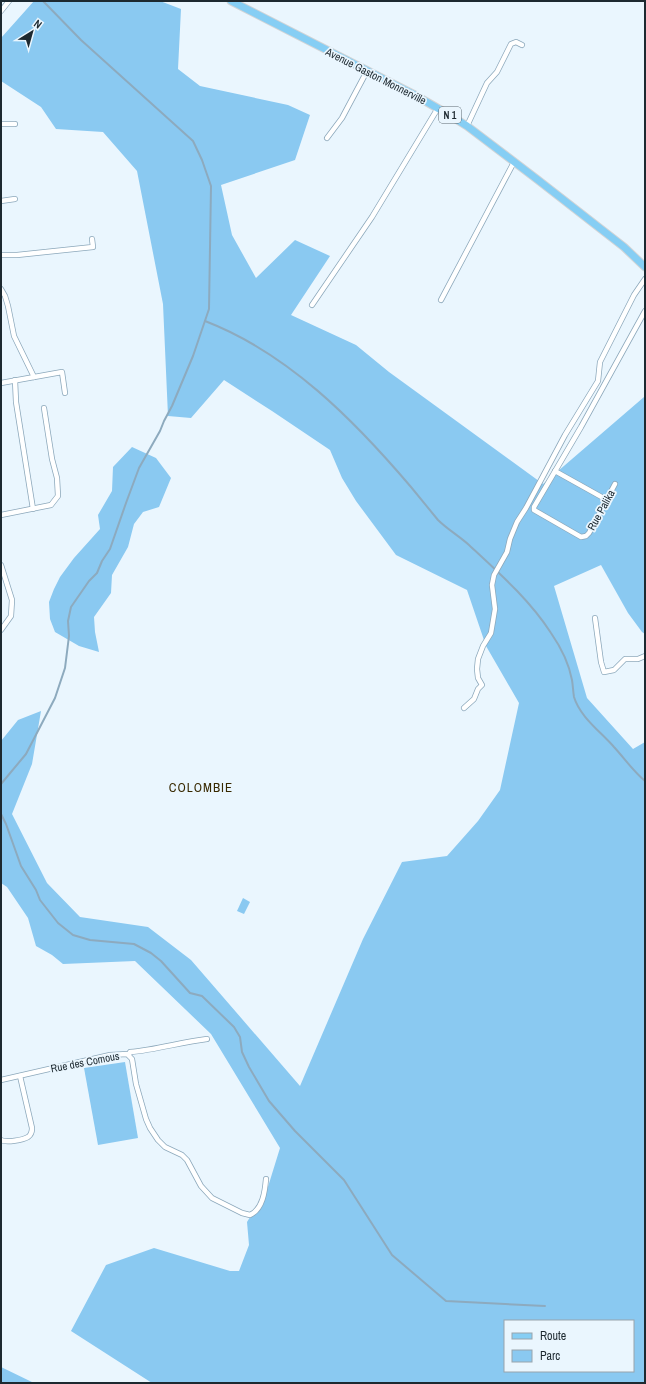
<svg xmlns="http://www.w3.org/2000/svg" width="646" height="1384" font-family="'Archivo Narrow',sans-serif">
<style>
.green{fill:#8ac9f1;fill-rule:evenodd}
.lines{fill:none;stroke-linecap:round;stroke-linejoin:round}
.stream{stroke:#8daabe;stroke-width:2}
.street-casing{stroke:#8ca8bb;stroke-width:6}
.primary-casing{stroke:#d2d4d6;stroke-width:9}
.street{stroke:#fff;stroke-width:4.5}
.primary{stroke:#86cef4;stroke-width:7}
.labels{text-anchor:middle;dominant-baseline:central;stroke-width:3.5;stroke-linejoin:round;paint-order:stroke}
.shield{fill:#eaf6fe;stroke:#5a666e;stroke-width:1}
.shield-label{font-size:10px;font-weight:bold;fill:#1d2930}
.street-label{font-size:11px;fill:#1d2930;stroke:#eaf6fe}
.quarter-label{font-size:13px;letter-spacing:1px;fill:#382900;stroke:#eaf6fe}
</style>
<rect width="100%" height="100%" fill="#eaf6fe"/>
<g class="green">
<path d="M34,1H160L181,9L178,69L200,86L288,105L310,115L295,160L221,185L232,235L256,278L295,240L330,256L291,315L356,345L389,372L543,484L644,397L645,398V634L642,632L628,613L601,565L554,586L587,698L633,749L645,742V1383H152L71,1331L106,1265L154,1248L230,1271H239L249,1245L247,1222L267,1190L280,1148L211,1034L135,961L63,964L52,955L36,946L28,918L7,887L1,883V741L18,720L41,711L32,764L12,814L47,883L80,917L148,927L191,960L300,1086L363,939L402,862L447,856L478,821L500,790L519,703L486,646L467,590L396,555L356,501L342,478L330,450L272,411L224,380L191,418L168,416L163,304L137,171L103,132L56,129L41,107L1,81V38ZM505,1321H633V1371H505Z"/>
<polygon points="132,447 156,458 171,478 159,507 143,512 134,524 128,547 112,575 111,593 94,617 95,632 99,652 79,646 55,632 50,619 49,602 54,589 60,577 74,558 100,529 98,515 112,491 113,467"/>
<polygon points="243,898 250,902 244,914 237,911"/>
<polygon points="125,1062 138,1138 98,1145 84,1068"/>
<polygon points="1,1367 34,1383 1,1383"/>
</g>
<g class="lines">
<g class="stream">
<path d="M205,321C288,353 354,420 411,487C420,498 429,509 438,520C447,529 459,536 469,545C498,572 529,599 551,633C560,646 569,664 572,680C573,686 573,691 574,697C580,717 601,732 614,747C625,759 633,771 645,781"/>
<polyline points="1,784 26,754 55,698 65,668 69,636 68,621 71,607 89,581 97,573 102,561 110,549 126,503 139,468 160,431 164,421 172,406 193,356 209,309 211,186 202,160 193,141 81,40 43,1"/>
<polyline points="1,814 6,824 21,866 36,890 40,900 58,923 73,935 90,940 134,944 151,953 161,961 190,993 202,996 234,1027 240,1037 242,1052 249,1067 269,1101 295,1131 344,1180 392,1255 446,1301 545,1306"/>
</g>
<g class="street-casing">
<g id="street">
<polyline points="1,11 9,1"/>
<polyline points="1,124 15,124"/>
<polyline points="467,126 487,83 497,72 511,44 516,42 522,45"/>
<polyline points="327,138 342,118 367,71"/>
<polyline points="1,201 15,199"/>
<polyline points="1,255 17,255 93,247 92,239"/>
<polyline points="1,289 5,296 8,306 14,336 34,377"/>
<polyline points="441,300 514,162"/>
<polyline points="312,305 372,217 438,108"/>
<polyline points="15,380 16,402 33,509"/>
<polyline points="1,383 62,372 65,393"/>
<polyline points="555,471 607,500"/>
<polyline points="615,484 589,533 586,536 581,537 534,510 534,507 581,427 645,311"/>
<polyline points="1,515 51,505 58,496 57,478 52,459 44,408"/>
<polyline points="1,565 12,600 11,616 1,630"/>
<polyline points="595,618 601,662 604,672 614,670 625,659 638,659 645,656"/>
<polyline points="464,708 474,699 478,689 482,685 478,678 477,669 478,659 483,646 491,633 495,609 492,585 494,575 507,552 510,539 517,522 526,508 565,435 598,381 600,362 634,295 645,279"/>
<path d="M129,1055L130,1052C156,1050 181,1042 207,1039"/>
<path d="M1,1080L110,1055L127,1054L132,1059L136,1084L146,1119L150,1128L158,1140L165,1147L182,1155L187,1160L201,1186L212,1198L242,1213L250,1215C263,1209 265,1191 266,1179"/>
<path d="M1,1140C6,1143 23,1140 28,1137C31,1135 32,1132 32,1128L20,1076"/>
</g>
</g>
<g class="primary-casing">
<polyline id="primary" points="231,1 413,94 451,116 467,126 538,180 624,247 645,267"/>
</g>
<use href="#street" class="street"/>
<use href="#primary" class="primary"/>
</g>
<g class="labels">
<rect class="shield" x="439" y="107" width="22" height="16" rx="3"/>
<g class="shield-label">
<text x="450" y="115">N 1</text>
</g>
<g class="street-label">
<text transform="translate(376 76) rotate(27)">Avenue Gaston Monnerville</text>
<text transform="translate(601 510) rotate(-61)">Rue Palika</text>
<text transform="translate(85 1062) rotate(-11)">Rue des Comous</text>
</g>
<g class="quarter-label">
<text x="201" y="787">COLOMBIE</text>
</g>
</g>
<rect width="646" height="1384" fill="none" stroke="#1d2930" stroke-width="4"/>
<rect x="504" y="1320" width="130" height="52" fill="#eaf6fe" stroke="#98a4ac"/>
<rect x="512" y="1333" width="20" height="6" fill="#86cef4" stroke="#98a4ac"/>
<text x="540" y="1340" font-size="12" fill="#1d2930">Route</text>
<rect x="512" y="1350" width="20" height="12" fill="#8ac9f1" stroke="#98a4ac"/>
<text x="540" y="1360" font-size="12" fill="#1d2930">Parc</text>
<g transform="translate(32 32) rotate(37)" stroke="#eaf6fe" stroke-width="3" paint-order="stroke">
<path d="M0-3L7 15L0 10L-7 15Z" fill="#1d2930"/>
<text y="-6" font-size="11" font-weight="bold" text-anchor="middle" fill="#1d2930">N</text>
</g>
</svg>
